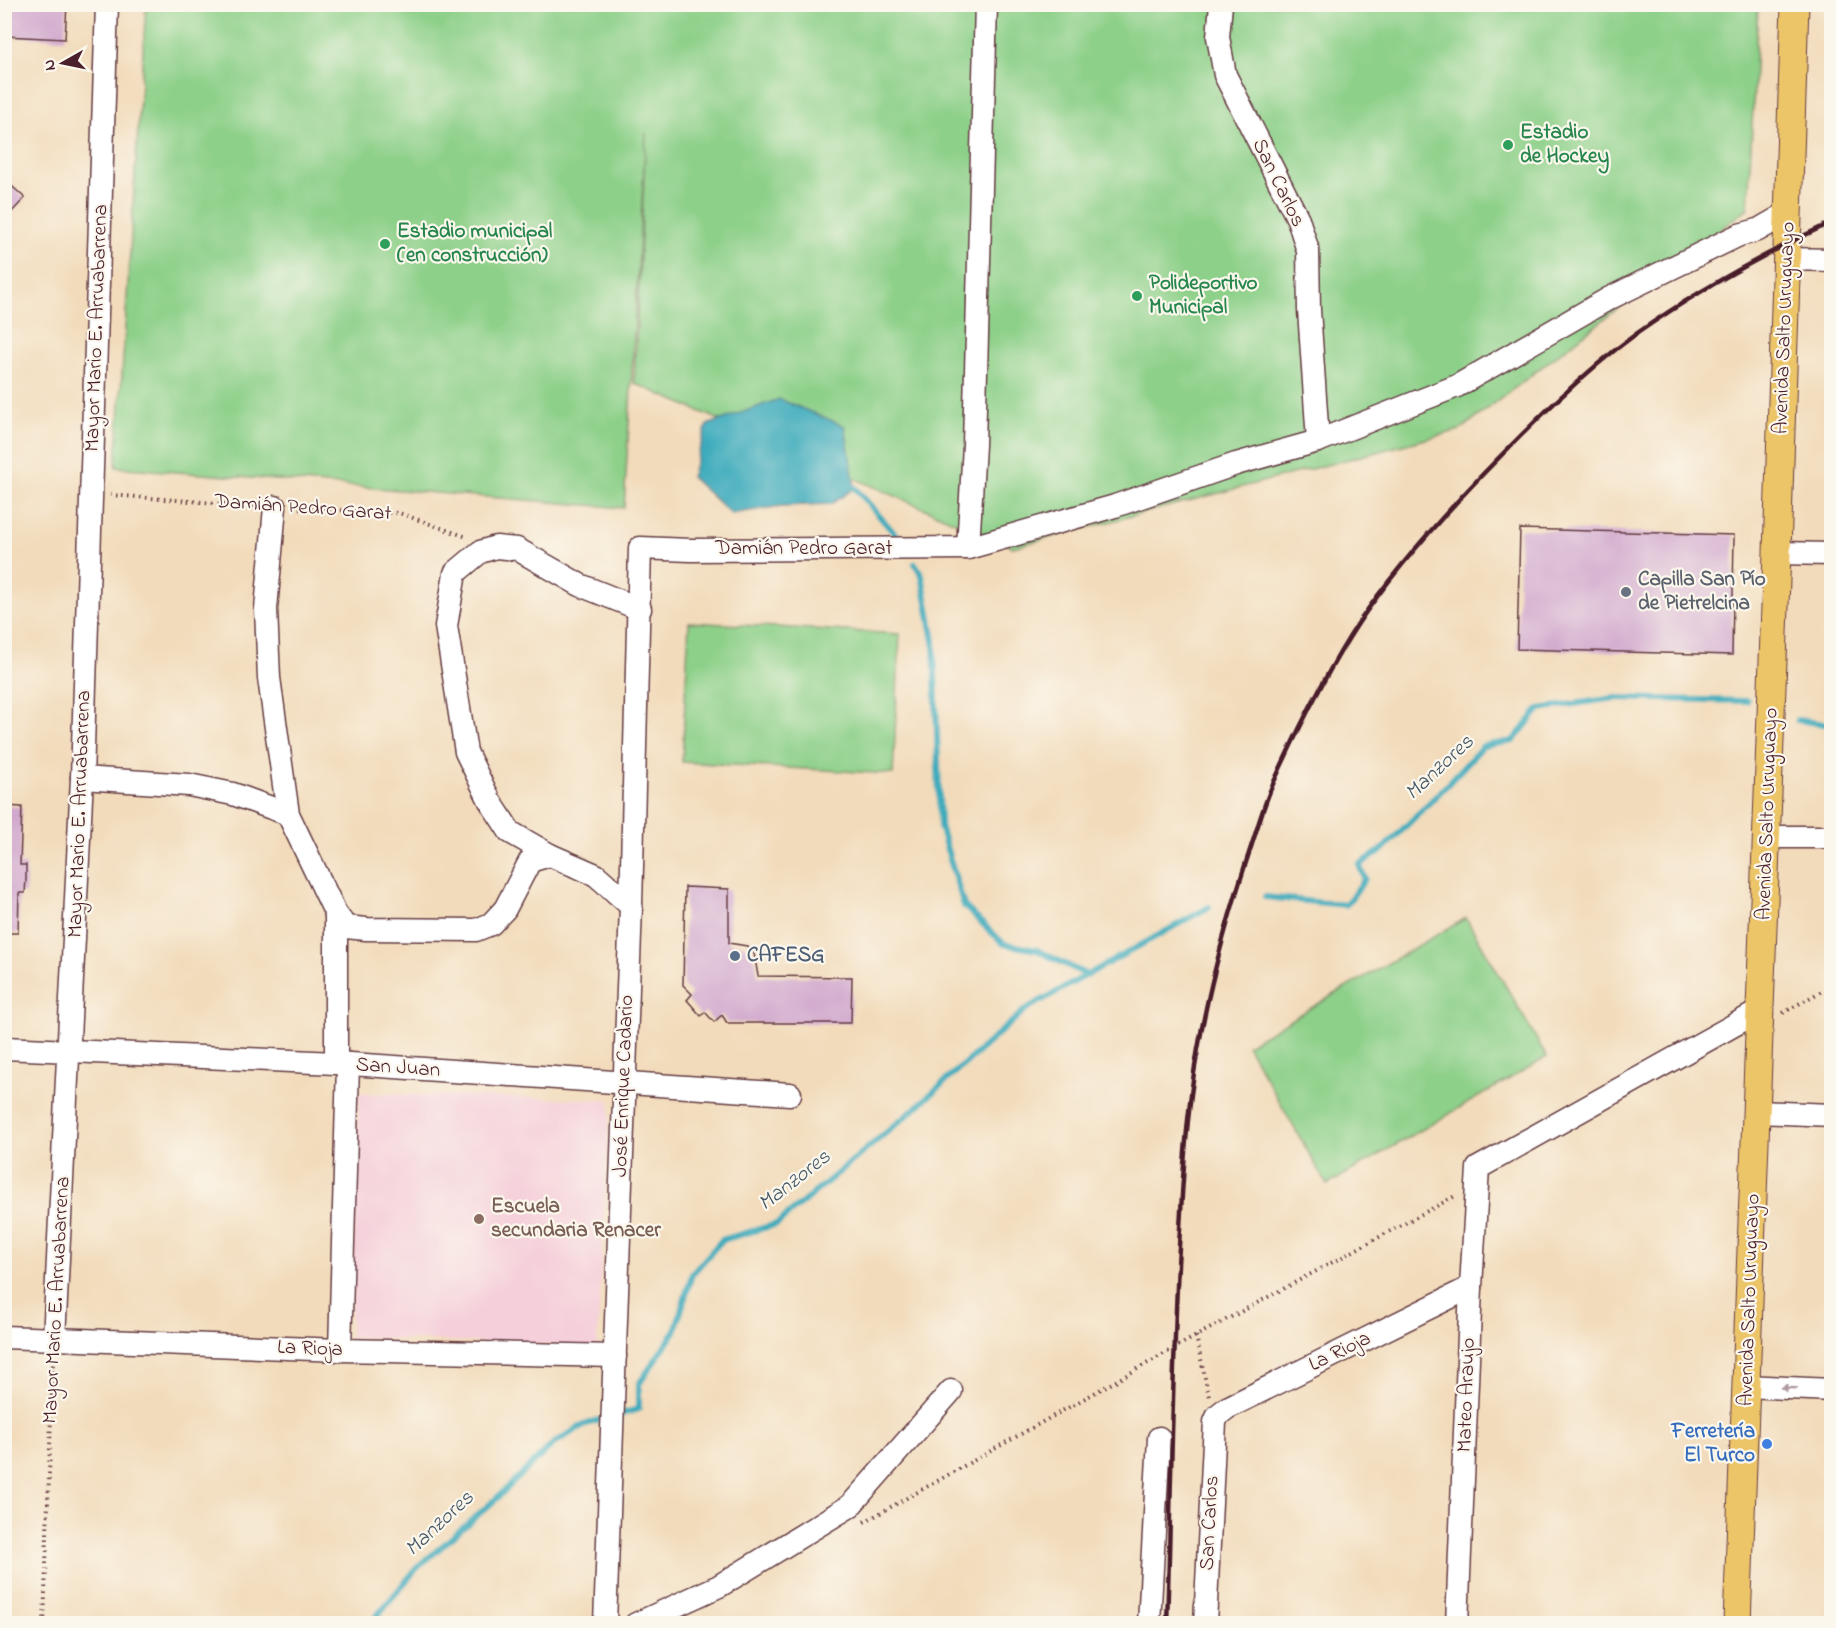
<svg xmlns="http://www.w3.org/2000/svg" width="1836" height="1628" font-family="'Indie Flower',sans-serif">
<style>
.built{fill:#f5cfda}
.green{fill:#8dd089;stroke:#6c785a;stroke-width:1.5}
.water{fill:#3dabbc;stroke:#446574;stroke-width:1.5}
.lines{fill:none;stroke-linecap:round;stroke-linejoin:round}
.stream{stroke:#3dabbc;stroke-width:6}
.building{fill:#d1a9ce}
.minor-casing{stroke:#633b41;stroke-width:25}
.major-casing{stroke:#633b41;stroke-width:29}
.path{stroke:#633b41;stroke-width:4;stroke-dasharray:1.5 4.5;stroke-linecap:butt}
.minor{stroke:#fff;stroke-width:22}
.major{stroke:#edc569;stroke-width:27}
.rail{stroke:#4a1f2b;stroke-width:4.5}
.oneway{fill:#ae9aa0}
.leisure-dot{fill:#2e9e5b;stroke:#fbf7ec;stroke-width:2}
.worship-dot{fill:#6b7280;stroke:#fbf7ec;stroke-width:2}
.service-dot{fill:#5c6f8a;stroke:#fbf7ec;stroke-width:2}
.education-dot{fill:#8d6e63;stroke:#fbf7ec;stroke-width:2}
.shop-dot{fill:#3f7fe0;stroke:#fbf7ec;stroke-width:2}
.labels{text-anchor:middle;dominant-baseline:central;stroke-width:4.5;stroke-linejoin:round;paint-order:stroke}
.leisure-label{font-size:21px;font-weight:bold;fill:#27864d;stroke:#fbf7ec;text-anchor:start}
.street-label{font-size:21px;fill:#4a1f2b;stroke:#fbf7ec}
.worship-label{font-size:21px;font-weight:bold;fill:#5b616d;stroke:#fbf7ec;text-anchor:start}
.service-label{font-size:21px;font-weight:bold;fill:#4e5e75;stroke:#fbf7ec;text-anchor:start}
.education-label{font-size:21px;font-weight:bold;fill:#785e54;stroke:#fbf7ec;text-anchor:start}
.shop-label{font-size:21px;font-weight:bold;fill:#366cbe;stroke:#fbf7ec;text-anchor:end}
.water-label{font-size:22px;font-style:italic;fill:#455765;stroke:#fbf7ec}
</style>
<rect width="100%" height="100%" fill="#fbf7ec"/>
<filter id="ink" filterUnits="userSpaceOnUse"><feTurbulence type="fractalNoise" baseFrequency=".0167" numOctaves="2"/><feDisplacementMap in="SourceGraphic" scale="12" xChannelSelector="R" yChannelSelector="G"/><feConvolveMatrix kernelMatrix="1 2 1 2 8 2 1 2 1" color-interpolation-filters="sRGB"/></filter>
<filter id="wash" filterUnits="userSpaceOnUse"><feTurbulence type="fractalNoise" baseFrequency=".008" numOctaves="4" result="noise"/><feDisplacementMap in="SourceGraphic" scale="24" xChannelSelector="R" yChannelSelector="G"/><feGaussianBlur stdDeviation="1.35" result="paint"/><feColorMatrix in="noise" values="0 0 0 0 0 0 0 0 0 0 0 0 0 0 0 0 0 1.4 0 .05"/><feComposite in="paint" operator="in"/></filter>
<g filter="url(#wash)">
<rect width="100%" height="100%" fill="#f2dbbb"/>
<polygon class="built" points="359,1093 610,1100 597,1347 350,1337"/>
<g class="green">
<polygon points="146,5 1758,5 1748,208 1460,430 1013,547 634,383 646,133 624,508 116,467"/>
<polygon points="689,622 900,634 893,774 682,762"/>
<polygon points="1466,918 1547,1057 1327,1185 1247,1045"/>
</g>
<polygon class="water" points="779,399 845,426 855,488 831,504 781,506 731,514 691,477 707,425"/>
<g class="lines">
<g class="stream">
<polyline points="855,488 895,534"/>
<polyline points="915,564 922,575 934,641 940,826 964,906 1004,944 1037,950 1087,975"/>
<polyline points="1797,720 1832,725"/>
<polyline points="1265,897 1346,905 1365,879 1359,865 1383,849 1445,787 1483,746 1513,741 1539,709 1615,698 1747,701"/>
<polyline points="617,1415 639,1409 639,1384 675,1331 692,1274 722,1240 777,1224 912,1111 1026,1009 1209,907"/>
<polyline points="370,1624 417,1568 496,1499 553,1444 585,1424 607,1418"/>
</g>
</g>
<g id="blocks">
<g class="building">
<polygon points="4,4 67,4 65,39 4,36"/>
<polygon points="4,179 25,198 4,220"/>
<polygon points="1520,529 1734,535 1732,655 1517,649"/>
<polygon points="4,806 22,807 20,865 26,865 26,879 25,893 19,893 18,933 4,933"/>
<polygon points="685,887 729,889 729,943 747,946 754,953 758,976 852,977 851,1023 727,1023 722,1015 714,1022 705,1012 701,1016 687,1000 692,994 683,985"/>
</g>
</g>
</g>
<g filter="url(#ink)">
<use href="#blocks" fill-opacity="0" stroke="#633b41" stroke-width="1.5"/>
<g class="lines">
<g class="minor-casing">
<g id="minor">
<polyline points="1221,4 1218,37 1225,75 1298,219 1308,251 1309,310 1318,441"/>
<polyline points="1787,259 1832,260"/>
<polyline points="275,507 266,609 269,678 288,814 336,914 336,1063"/>
<polyline points="968,548 974,445 986,4"/>
<polyline points="1777,553 1832,554"/>
<polyline points="82,778 189,785 233,794 288,814"/>
<polyline points="1767,837 1832,837"/>
<polyline points="550,855 510,832 490,801 466,752 446,626 455,573 480,552 496,547 517,549 580,585 640,609"/>
<polyline points="336,914 346,927 366,929 476,930 491,924 505,909 530,861 550,855 596,875 631,906"/>
<polyline points="4,1048 336,1063 790,1094"/>
<polyline points="1757,1112 1832,1115"/>
<polyline points="4,1337 340,1350 615,1356"/>
<polyline points="54,1339 82,778 107,4"/>
<polyline points="340,1350 348,1064"/>
<polyline points="1746,1386 1832,1390"/>
<polyline points="605,1624 631,906 640,548 690,550 968,548 1115,506 1236,464 1318,441 1457,386 1608,299 1739,235 1758,230 1789,212"/>
<polyline points="636,1624 719,1586 850,1506 951,1391"/>
<polyline points="1149,1624 1159,1438"/>
<polyline points="1205,1624 1215,1422 1218,1415 1227,1408 1471,1287"/>
<polyline points="1457,1624 1471,1287 1478,1168 1761,1010"/>
</g>
</g>
<g class="major-casing">
<polyline id="major" points="1737,1624 1777,553 1795,4"/>
</g>
<g class="path">
<polyline points="110,495 255,506"/>
<polyline points="293,508 399,513 467,537"/>
<polyline points="1783,1013 1832,985"/>
<polyline points="1196,1336 1209,1397"/>
<polyline points="864,1522 1196,1336 1457,1195"/>
<polyline points="44,1624 53,1357"/>
</g>
<use href="#minor" class="minor"/>
<use href="#major" class="major"/>
<path class="rail" d="M1167,1624C1171,1504 1172,1384 1178,1265C1182,1193 1185,1120 1198,1049C1210,981 1229,913 1251,847C1258,826 1264,804 1273,784C1298,729 1326,672 1359,622C1395,569 1438,521 1482,475C1531,425 1580,375 1636,334C1697,291 1764,254 1832,222"/>
</g>
<defs><path id="oneway-solid" d="M-6-.8H1V-3.2L6.5 0L1 3.2V.8H-6Z" transform="scale(1.5)"/></defs>
<use class="oneway" href="#oneway-solid" transform="translate(1789 1388) rotate(-178)"/>
</g>
<g class="leisure-dot">
<circle cx="1508" cy="145" r="6"/>
<circle cx="385" cy="244" r="6"/>
<circle cx="1137" cy="296" r="6"/>
</g>
<circle class="worship-dot" cx="1626" cy="592" r="6"/>
<circle class="service-dot" cx="735" cy="956" r="6"/>
<circle class="education-dot" cx="479" cy="1219" r="6"/>
<circle class="shop-dot" cx="1767" cy="1444" r="6"/>
<g class="labels">
<g class="leisure-label">
<text x="1520" y="133">Estadio<tspan x="1520" dy="24">de Hockey</tspan></text>
<text x="397" y="232">Estadio municipal<tspan x="397" dy="24">(en construcción)</tspan></text>
<text x="1149" y="284">Polideportivo<tspan x="1149" dy="24">Municipal</tspan></text>
</g>
<g class="street-label">
<text transform="translate(1278 183) rotate(64)">San Carlos</text>
<text transform="translate(97 328) rotate(-88)">Mayor Mario E. Arruabarrena</text>
<text transform="translate(1785 328) rotate(-88)">Avenida Salto Uruguayo</text>
<text transform="translate(303 508) rotate(4)">Damián Pedro Garat</text>
<text x="804" y="549">Damián Pedro Garat</text>
<text transform="translate(80 814) rotate(-88)">Mayor Mario E. Arruabarrena</text>
<text transform="translate(1768 814) rotate(-88)">Avenida Salto Uruguayo</text>
<text transform="translate(398 1068) rotate(4)">San Juan</text>
<text transform="translate(624 1086) rotate(-88)">José Enrique Cadario</text>
<text transform="translate(57 1300) rotate(-87)">Mayor Mario E. Arruabarrena</text>
<text transform="translate(1750 1300) rotate(-88)">Avenida Salto Uruguayo</text>
<text transform="translate(310 1349) rotate(2)">La Rioja</text>
<text transform="translate(1340 1352) rotate(-26)">La Rioja</text>
<text transform="translate(1467 1395) rotate(-88)">Mateo Araujo</text>
<text transform="translate(1210 1523) rotate(-87)">San Carlos</text>
</g>
<g class="worship-label">
<text x="1638" y="580">Capilla San Pío<tspan x="1638" dy="24">de Pietrelcina</tspan></text>
</g>
<g class="service-label">
<text x="747" y="956">CAFESG</text>
</g>
<g class="education-label">
<text x="491" y="1207">Escuela<tspan x="491" dy="24">secundaria Renacer</tspan></text>
</g>
<g class="shop-label">
<text x="1755" y="1432">Ferretería<tspan x="1755" dy="24">El Turco</tspan></text>
</g>
<g class="water-label">
<text transform="translate(1440 768) rotate(-43)">Manzores</text>
<text transform="translate(795 1181) rotate(-38)">Manzores</text>
<text transform="translate(440 1524) rotate(-43)">Manzores</text>
</g>
</g>
<rect width="1836" height="1628" fill="none" stroke="#fbf7ec" stroke-width="24"/>
<g transform="translate(63 63) rotate(261)" stroke="#fbf7ec" stroke-width="4.5" paint-order="stroke">
<path d="M0-4.5L10 22L0 15L-10 22Z" fill="#4a1f2b"/>
<text y="-9" font-size="16" font-weight="bold" text-anchor="middle" fill="#4a1f2b">N</text>
</g>
</svg>
